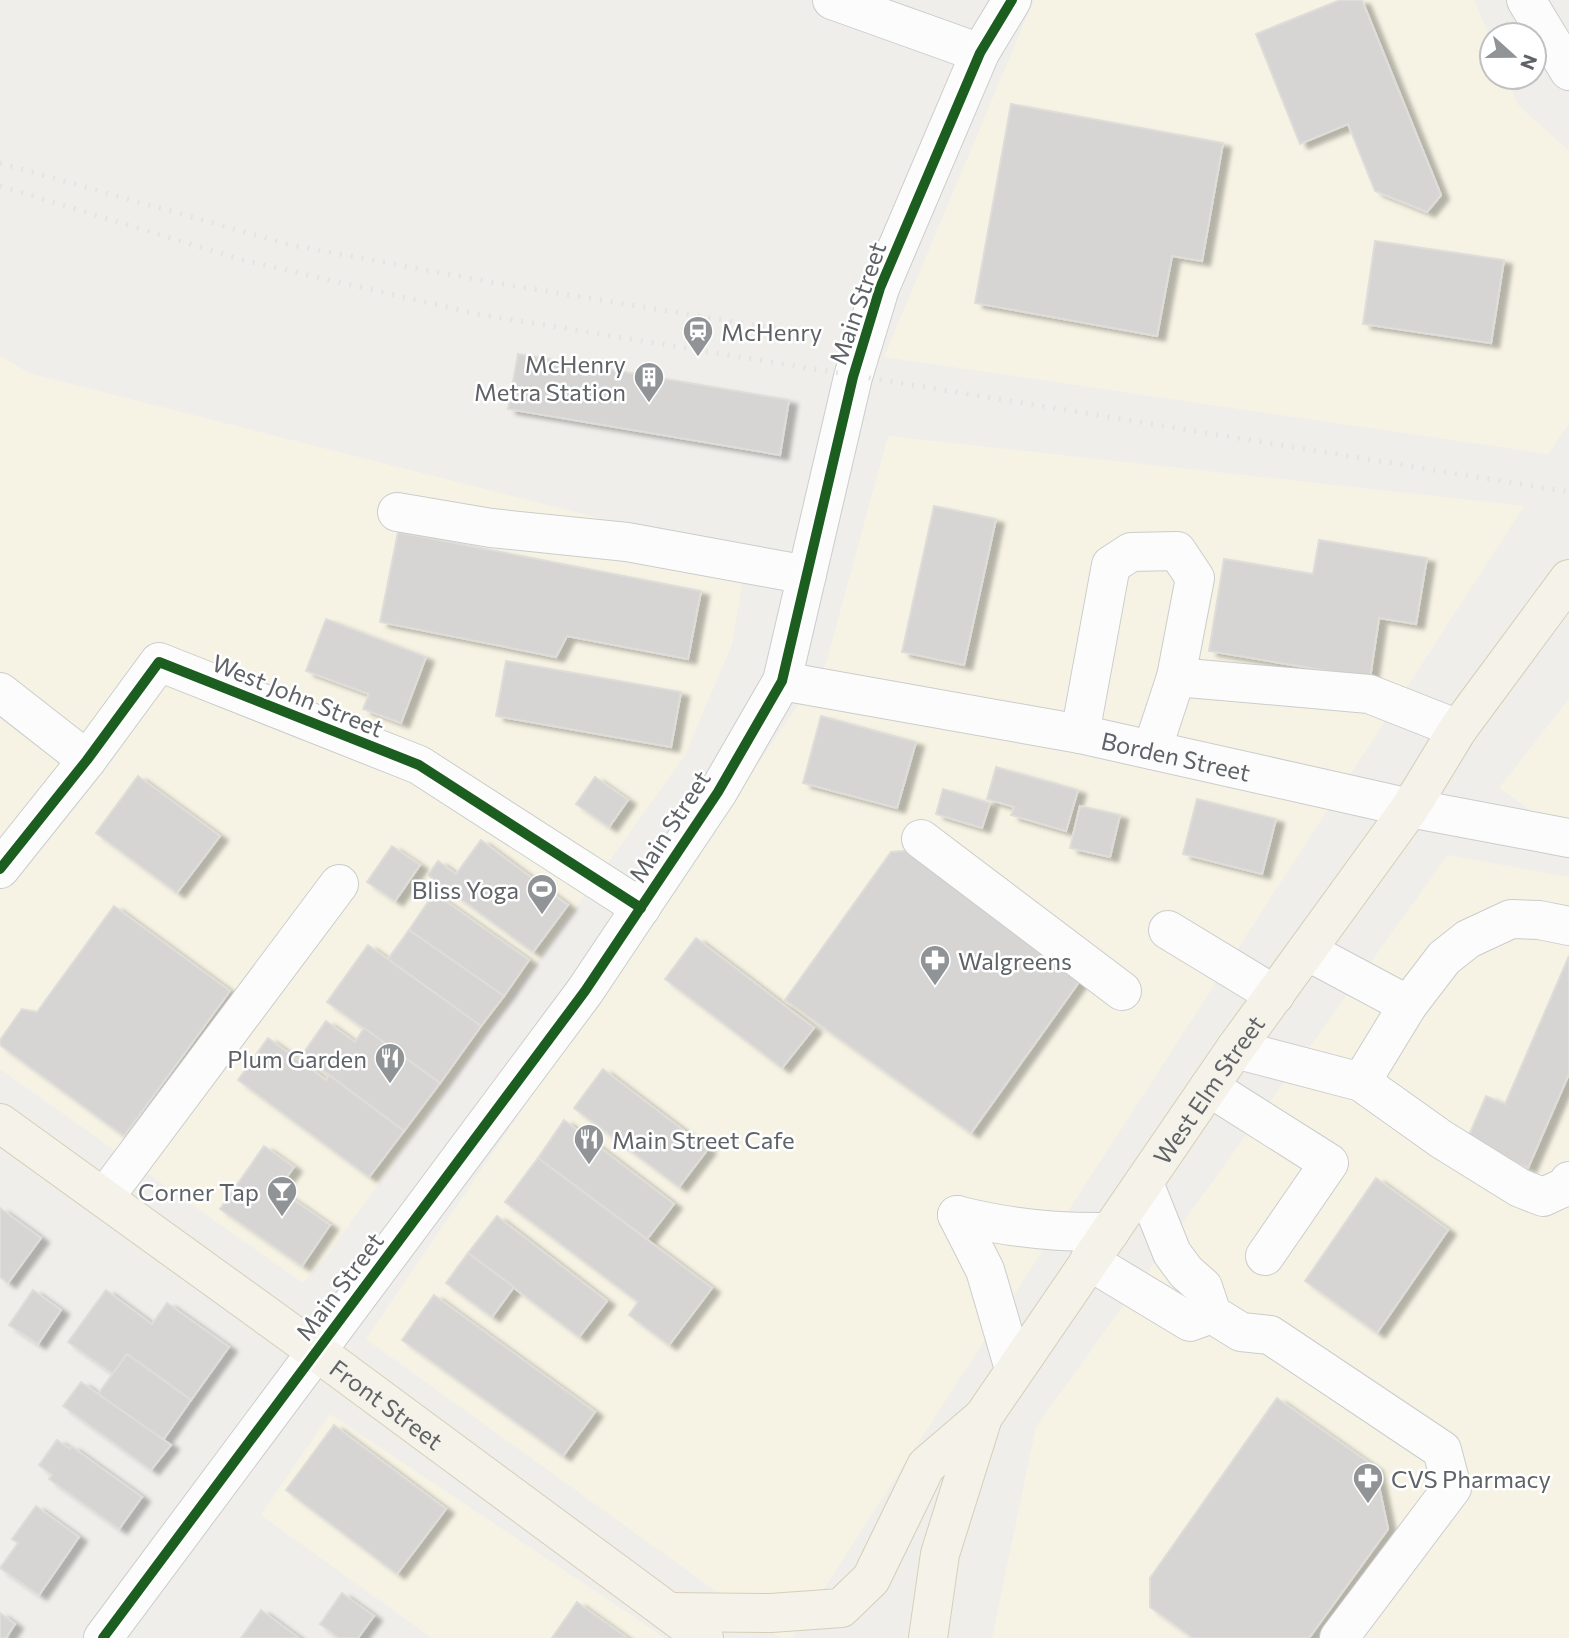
<svg xmlns="http://www.w3.org/2000/svg" width="1569" height="1638" font-family="Commissioner,sans-serif">
<style>
.commercial{fill:#f7f3e4}
.building{fill:#d6d5d3;stroke:#deddd9;stroke-width:2;filter:url(#shadow)}
.lines{fill:none;stroke-linecap:round;stroke-linejoin:round}
.minor-casing{stroke:#cbcccc;stroke-width:40}
.major-casing{stroke:#d7ceb8;stroke-width:40}
.minor{stroke:#fdfcfc;stroke-width:38}
.major{stroke:#f4f2e9;stroke-width:38}
.rail{stroke:#e4e4e4;stroke-width:5;stroke-dasharray:2 9;stroke-linecap:butt}
.cycleway-casing{stroke:#fff;stroke-width:15}
.cycleway{stroke:#1b5e20;stroke-width:10}
.labels{text-anchor:middle;dominant-baseline:central;stroke-width:5;stroke-linejoin:round;paint-order:stroke}
.street-label{font-size:24px;fill:#5f6368;stroke:#fff}
.poi-label{font-size:24px;fill:#5f6368;stroke:#fff;text-anchor:start}
</style>
<defs>
<filter id="shadow"><feDropShadow dx="8" dy="4.5" stdDeviation="2" flood-color="#0004"/></filter>
</defs>
<rect width="100%" height="100%" fill="#efeeea"/>
<g class="commercial">
<polygon points="1034,0 1474,0 1492,42 1492,77 1506,77 1518,105 1569,151 1569,423 1548,454 884,357"/>
<polygon points="0,355 28,373 618,523 748,548 732,644 685,755 323,1261 303,1283 0,1069"/>
<polygon points="888,436 1524,506 792,1638 781,1638 366,1339 826,664"/>
<polygon points="1569,699 1569,818 1533,812 1499,788"/>
<polygon points="1448,855 1569,877 1569,1638 992,1638 1036,1427"/>
<polygon points="330,1414 665,1638 432,1638 261,1515"/>
</g>
<g class="building">
<polygon points="1340,0 1362,0 1441,195 1427,212 1375,191 1348,124 1300,144 1256,34"/>
<polygon points="1011,104 1223,143 1202,261 1172,256 1157,336 975,303"/>
<polygon points="1375,241 1504,260 1491,343 1363,324"/>
<polygon points="518,354 789,400 780,455 508,409"/>
<polygon points="934,506 996,519 964,665 902,652"/>
<polygon points="398,532 701,591 688,659 567,636 556,657 380,622"/>
<polygon points="1319,540 1427,558 1416,624 1379,618 1370,678 1209,651 1224,559 1313,574"/>
<polygon points="326,619 426,657 401,723 363,709 369,694 306,671"/>
<polygon points="506,661 681,692 671,747 496,716"/>
<polygon points="821,716 916,742 897,808 803,783"/>
<polygon points="996,767 1078,790 1066,831 1011,815 1014,807 987,799"/>
<polygon points="138,776 220,836 177,893 96,833"/>
<polygon points="595,777 628,800 609,827 576,804"/>
<polygon points="943,789 990,803 982,828 936,814"/>
<polygon points="1197,799 1276,819 1262,874 1183,854"/>
<polygon points="1080,806 1120,815 1110,857 1070,848"/>
<polygon points="481,840 568,905 533,952 428,875 438,861 456,874"/>
<polygon points="392,846 420,865 395,901 367,882"/>
<polygon points="914,850 1084,975 971,1133 785,1000 891,852"/>
<polygon points="434,893 529,960 504,996 409,930"/>
<polygon points="114,906 230,991 124,1136 0,1045 0,1040 22,1009 37,1012"/>
<polygon points="409,930 504,996 481,1026 388,959"/>
<polygon points="696,938 814,1028 782,1068 665,979"/>
<polygon points="368,945 481,1026 440,1083 327,1002"/>
<polygon points="1569,956 1569,1074 1528,1168 1466,1142 1486,1096 1505,1104"/>
<polygon points="326,1021 355,1042 364,1028 440,1083 404,1131 302,1055"/>
<polygon points="268,1038 326,1080 329,1075 404,1131 369,1177 238,1080"/>
<polygon points="603,1069 708,1149 679,1187 574,1108"/>
<polygon points="564,1120 674,1204 647,1239 538,1158"/>
<polygon points="264,1146 294,1167 278,1189 330,1225 302,1266 220,1209"/>
<polygon points="538,1158 712,1288 669,1345 629,1315 638,1302 505,1202"/>
<polygon points="1376,1178 1448,1230 1377,1333 1305,1281"/>
<polygon points="0,1208 41,1238 8,1283 0,1277"/>
<polygon points="497,1216 607,1301 579,1337 468,1253"/>
<polygon points="468,1253 514,1287 492,1317 446,1283"/>
<polygon points="33,1290 61,1310 38,1344 9,1325"/>
<polygon points="106,1290 152,1324 167,1303 229,1347 191,1400 127,1354 113,1374 68,1342"/>
<polygon points="434,1295 595,1412 563,1456 402,1340"/>
<polygon points="127,1354 191,1400 163,1440 98,1394"/>
<polygon points="81,1382 171,1445 151,1470 63,1406"/>
<polygon points="1277,1398 1375,1467 1388,1529 1309,1638 1193,1638 1150,1607 1150,1578"/>
<polygon points="334,1425 446,1509 397,1574 286,1490"/>
<polygon points="57,1440 70,1449 71,1446 142,1497 119,1529 49,1479 52,1475 39,1465"/>
<polygon points="36,1506 79,1537 39,1595 0,1568 18,1543 12,1539"/>
<polygon points="342,1593 374,1616 358,1638 339,1638 320,1624"/>
<polygon points="577,1602 627,1638 552,1638"/>
<polygon points="261,1610 299,1638 241,1638"/>
<polygon points="0,1613 15,1624 6,1638 0,1638"/>
</g>
<g class="lines">
<g class="minor-casing">
<g id="minor">
<polyline points="832,0 980,53"/>
<polyline points="1526,0 1569,71"/>
<polyline points="397,512 491,528 627,542 807,575"/>
<path id="s1" d="M782,681L1080,734L1410,808L1569,838"/>
<polyline points="0,692 87,760"/>
<polyline points="1080,734 1111,565 1131,552 1177,551 1195,578 1176,677"/>
<polyline points="1152,750 1176,677 1369,694 1458,729"/>
<polyline points="921,839 1122,991"/>
<polyline points="0,869 87,760 159,662 419,765 641,908"/>
<polyline points="1168,930 1275,995"/>
<polyline points="1307,951 1408,1005 1361,1082"/>
<polyline points="1408,1005 1444,958 1468,939 1511,919 1539,920 1569,926"/>
<polyline points="1235,1049 1361,1082 1441,1139 1520,1188 1543,1197 1567,1186 1569,1181"/>
<polyline points="1209,1087 1329,1163 1265,1256"/>
<polyline points="1144,1183 1172,1253 1186,1272 1203,1287 1212,1314 1241,1332 1270,1335 1442,1450 1452,1488 1339,1638"/>
<polyline points="104,1198 339,884"/>
<polyline points="957,1215 985,1270 1014,1369"/>
<path d="M957,1215C1007,1228 1058,1233 1110,1232"/>
<polyline points="1089,1261 1190,1322 1212,1314"/>
<polyline points="103,1638 585,991 718,792 782,681 853,377 880,288 980,53 1012,0"/>
</g>
</g>
<g class="major-casing">
<g id="major">
<path id="s2" d="M0,1123L317,1352L704,1638"/>
<polyline points="669,1612 771,1613 841,1608 871,1579 926,1466 983,1417"/>
<path id="s3" d="M928,1638L940,1554L983,1417L1235,1049L1410,808L1458,729L1569,579"/>
</g>
</g>
<use href="#minor" class="minor"/>
<use href="#major" class="major"/>
<g class="rail">
<polyline points="0,163 291,245 496,283 791,331"/>
<polyline points="0,186 243,260 477,314 1569,492"/>
</g>
<g class="cycleway-casing">
<g id="cycleway">
<polyline points="0,869 87,760 159,662 419,765 641,908"/>
<polyline points="103,1638 585,991 718,792 782,681 853,377 880,288 980,53 1012,0"/>
</g>
</g>
<use href="#cycleway" class="cycleway"/>
</g>
<defs>
<g id="station-pin" transform="scale(1.575)"><path d="M0 17L-7.5 6A9.5 9.5 0 1 1 7.5 6Z" fill="#919496" stroke="#fff"/><path d="M-3-6H3Q5-6 5-4V2Q5 4 3 4L4.5 6H3L1.5 4h-3L-3 6H-4.5L-3 4Q-5 4-5 2V-4Q-5-6-3-6ZM-3.5-4v3h7v-3ZM-3.5 1v1.5H-2V1ZM2 1v1.5H3.5V1Z" fill="#fff"/></g>
<g id="building-pin" transform="scale(1.575)"><path d="M0 17L-7.5 6A9.5 9.5 0 1 1 7.5 6Z" fill="#919496" stroke="#fff"/><path d="M-4-6H4V6H1V3H-1V6H-4ZM-2.5-4.3h1.7v1.8h-1.7ZM.8-4.3h1.7v1.8H.8ZM-2.5-1h1.7V.8h-1.7ZM.8-1h1.7V.8H.8Z" fill="#fff"/></g>
<g id="stadium-pin" transform="scale(1.575)"><path d="M0 17L-7.5 6A9.5 9.5 0 1 1 7.5 6Z" fill="#919496" stroke="#fff"/><path d="M0-5a6.5 5 0 1 0 0 10a6.5 5 0 1 0 0-10ZM-3.5-1.8h7v3.6h-7Z" fill="#fff"/></g>
<g id="pharmacy-pin" transform="scale(1.575)"><path d="M0 17L-7.5 6A9.5 9.5 0 1 1 7.5 6Z" fill="#919496" stroke="#fff"/><path d="M-2-6h4v4h4v4h-4v4h-4v-4h-4v-4h4Z" fill="#fff"/></g>
<g id="restaurant-pin" transform="scale(1.575)"><path d="M0 17L-7.5 6A9.5 9.5 0 1 1 7.5 6Z" fill="#919496" stroke="#fff"/><path d="M-5-6h1v4h1v-4h1v4h1v-4h1v5L-1.5 .5V6h-2V.5L-5-1ZM5-6V6H3V1.5H1.5Q1.5-4 5-6Z" fill="#fff"/></g>
<g id="bar-pin" transform="scale(1.575)"><path d="M0 17L-7.5 6A9.5 9.5 0 1 1 7.5 6Z" fill="#919496" stroke="#fff"/><path d="M-6-5H6L.8 .8V4.5H3.5V6h-7V4.5H-.8V.8Z" fill="#fff"/></g>
</defs>
<g fill-rule="evenodd">
<use href="#station-pin" x="698" y="331"/>
<use href="#building-pin" x="649" y="377"/>
<use href="#stadium-pin" x="542" y="889"/>
<use href="#pharmacy-pin" x="935" y="960"/>
<use href="#restaurant-pin" x="390" y="1058"/>
<use href="#restaurant-pin" x="589" y="1139"/>
<use href="#bar-pin" x="282" y="1191"/>
<use href="#pharmacy-pin" x="1368" y="1478"/>
</g>
<g class="labels">
<g class="street-label">
<text transform="translate(857 303) rotate(-71)">Main Street</text>
<text transform="translate(298 695) rotate(22)">West John Street</text>
<text stroke="none"><textPath href="#s1" startOffset="401">Borden Street</textPath></text>
<text transform="translate(669 826) rotate(-57)">Main Street</text>
<text stroke="none"><textPath href="#s3" startOffset="626">West Elm Street</textPath></text>
<text transform="translate(339 1286) rotate(-53)">Main Street</text>
<text stroke="none"><textPath href="#s2" startOffset="478">Front Street</textPath></text>
</g>
<g class="poi-label">
<text x="721" y="331">McHenry</text>
<text x="626" y="363" text-anchor="end">McHenry<tspan x="626" dy="28">Metra Station</tspan></text>
<text x="519" y="889" text-anchor="end">Bliss Yoga</text>
<text x="958" y="960">Walgreens</text>
<text x="367" y="1058" text-anchor="end">Plum Garden</text>
<text x="612" y="1139">Main Street Cafe</text>
<text x="259" y="1191" text-anchor="end">Corner Tap</text>
<text x="1391" y="1478">CVS Pharmacy</text>
</g>
</g>
<g transform="translate(1513 56) rotate(111)"><circle r="33" fill="#ffffff" stroke="#bfc1c3" stroke-width="2"/>
<path d="M0-5L12 26L0 18L-12 26Z" fill="#919496"/>
<text y="-10" font-size="19" font-weight="bold" text-anchor="middle" fill="#5f6368">N</text>
</g>
</svg>
